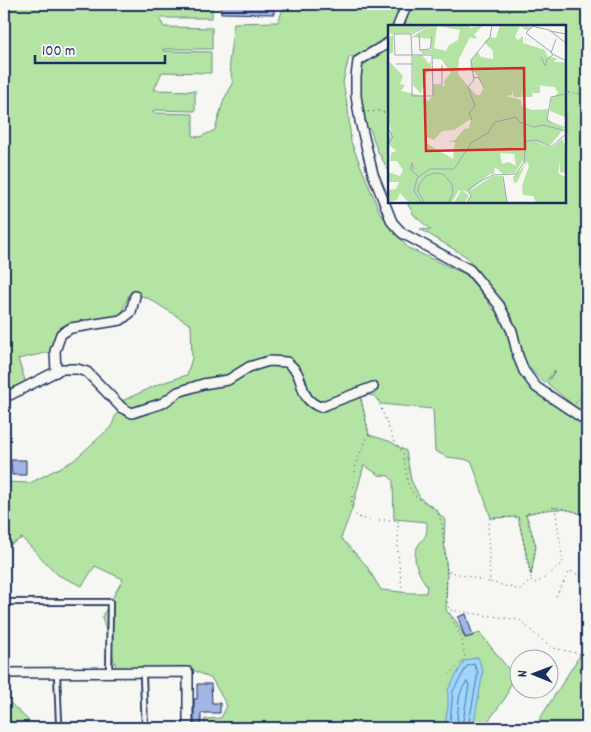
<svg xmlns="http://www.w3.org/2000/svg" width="591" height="732" font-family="Dekko,sans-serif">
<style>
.green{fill:#b4e4a3;stroke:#688a80;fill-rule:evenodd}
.water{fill:#9fd6fe;stroke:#6a93be}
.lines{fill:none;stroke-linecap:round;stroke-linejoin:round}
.shore{stroke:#50729e;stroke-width:1}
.building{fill:#a3b5e4;stroke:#1b2f5e}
.service-casing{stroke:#1b2f5e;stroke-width:8}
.minor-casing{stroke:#1b2f5e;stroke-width:12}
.path{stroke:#1b2f5e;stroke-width:1;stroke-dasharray:1 4;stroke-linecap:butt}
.service{stroke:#f6f6f2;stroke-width:4.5}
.minor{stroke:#f6f6f2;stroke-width:9}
.inset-road{fill:none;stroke:#9ea6b7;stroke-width:1}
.view{fill:#d62828;fill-opacity:0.15;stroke:#d62828;stroke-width:2.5}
.inset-edge{fill:none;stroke:#1b2f5e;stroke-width:2.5}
</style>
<rect width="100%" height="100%" fill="#f6f6f2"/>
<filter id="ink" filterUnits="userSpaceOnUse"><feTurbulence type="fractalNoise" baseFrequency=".02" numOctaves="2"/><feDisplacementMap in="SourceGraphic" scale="10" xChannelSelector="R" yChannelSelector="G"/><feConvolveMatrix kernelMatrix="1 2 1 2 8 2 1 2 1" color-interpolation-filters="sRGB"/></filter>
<g filter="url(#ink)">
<g class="green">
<path d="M4,4H157L158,11L159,4H212V18H159L164,27L212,28V49H163V51L211,52V73L162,72L154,90L195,91V111L154,110L153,113L193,114V136L200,137L215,130L224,99L233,84L229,62L234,23L278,22L285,4H587V417L547,383L555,371L544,383L525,363L512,316L467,257L420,229L431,230L414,215L406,201H565V26H390V173L377,150L370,129L366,128L363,116L365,115L360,101L358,72L364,56L349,57L343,82L348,109L351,142L380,213L408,248L465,274L482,293L492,308L507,322L512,340L520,361L534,383L565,410L587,425V520C572,503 545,510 526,514L536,546L531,575L518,517L491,518L472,462L464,459L447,457L435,451L433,409L381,404L374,396L360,394L369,435L389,441L406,451L411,480L420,498L435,509L445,520L444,538L447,574L446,610L456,621L465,638L480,633L510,671L511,682L506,697L489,720L490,725L511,721L526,728H203L205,719L221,718L227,706L212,679L191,669L116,668L102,617L123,579L95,566L82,586L58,575L22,538L4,548V482L30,483L73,461L111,427L122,401L159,384L187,375L192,358L191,325L148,298L130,293L124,306L121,320L83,326L61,333L55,351L18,359L25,380L22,389L10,395H4ZM364,465L379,475L389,476L393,481L394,519L427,522C427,542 424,534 417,548C411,560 420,576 427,586L426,593H411L381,590L366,565L341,538L352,509Z"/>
<polygon points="587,644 587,728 534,728"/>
<polygon points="4,697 30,722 56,728 4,728"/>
</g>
<polygon class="water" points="478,657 483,672 473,728 449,728 445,723 448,707 448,690 464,661"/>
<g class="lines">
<g class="shore">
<path d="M467,682L469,685L463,721L460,723L457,720C459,707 457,691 467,682Z"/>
<polyline points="453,728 450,721 453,691 467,666 474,664 478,673 468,728"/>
</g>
</g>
<g class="building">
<polygon points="221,4 274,4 274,14 221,13"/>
<polygon points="11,460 26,460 26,475 12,475"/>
<polygon points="466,614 473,636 465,638 458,617"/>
<polygon points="197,684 211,684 212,703 220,703 220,713 201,713 201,728 194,728 194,699 197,699"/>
</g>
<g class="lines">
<g class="service-casing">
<g id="service">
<polyline points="4,477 5,478"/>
<polyline points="4,602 110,602 109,672"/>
<polyline points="144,672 143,677 145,728"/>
<polyline points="57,674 59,722"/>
</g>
</g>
<g class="minor-casing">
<g id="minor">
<polyline points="398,26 407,4"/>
<polyline points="390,42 358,61 356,77 356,96 360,121 373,174 392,222 402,233 470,270 499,305 512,331 518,356 524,371 536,387 587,421"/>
<polyline points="56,372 55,351 61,334 71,328 121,320 131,312 135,296"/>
<path d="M4,395H10L61,369H77L87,372L122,408L132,413L163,403L178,392L203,384L228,380L249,367L269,361L287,362C290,365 294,368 296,371C305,386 300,399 320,407L373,387"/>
<polyline points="4,673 188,672 188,728"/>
</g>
</g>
<g class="path">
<polyline points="565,96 567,93 587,94"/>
<polyline points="368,112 378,111 390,114"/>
<polyline points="376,395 392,437 403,453 408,485 415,496 437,510 442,524 447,571 489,582"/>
<polyline points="361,400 369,434 356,462 351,506 357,517 370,520 398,520 398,554 402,589"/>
<polyline points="575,403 587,391"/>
<polyline points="555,507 563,562 548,576 536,583 531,580 520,590 490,582 488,526 491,518 518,517 531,578 536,546 525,514 555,507 587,515"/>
<polyline points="447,572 446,594 449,610 520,620 537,636 553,648 581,654 587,645"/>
<polyline points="556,596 570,571 587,578"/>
<polyline points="449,675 465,658 462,640 449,612"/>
</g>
<use href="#service" class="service"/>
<use href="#minor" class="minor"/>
</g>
</g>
<g transform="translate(388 25)">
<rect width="178" height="178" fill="#f6f6f2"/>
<path d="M0,0H40L22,8L2,9ZM42,0H81L82,3L95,0L86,10L89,12L87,14L82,12L71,34L70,49L88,70H92L96,62L87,47L82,46L83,35L90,27L93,32L105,34V26L96,17L102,12L108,13L112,0H136L143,2L140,6L132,1L127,12L130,15L135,11V18L157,25L160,32L169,33L166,37H177V92L162,86L163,74L170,68L167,62L146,60L152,61V68H145V63L144,72H134L133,65V72H126L124,65V70L118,71L133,75L134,81L144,85L160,84L159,95L177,102L162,121L147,116L163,123L174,114L177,120V148L172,147V137L170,148L177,152V177H148L145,171L135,170L134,161L141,141L139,136L129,157L126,158L125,152L137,140L135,135L127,148L115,149L107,142L106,149H102L79,167L74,165L81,171L77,177H66L73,166L71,165L64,177H20L12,168L9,175L0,177V165L8,164L11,157H0V147L12,151L15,145L9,136H2L3,128L8,126L0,119L3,104L0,96V13L5,10V28L0,29V35L15,51L12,59L17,60L13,66L36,71L40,76L45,71V61H57L56,56L63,48L53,34H45L44,29H34L33,25H43V14L24,12ZM49,1L72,5L70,15L61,20L58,26L46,23ZM83,94L81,103L76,104L67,115L59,117H67L65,134L38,118L39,112L46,115L54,106L66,105ZM112,128L126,129L128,141L121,137L114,139ZM34,30L41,39L43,36V43L38,49L33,69L25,60V31ZM105,151H114L119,177H79L83,171L81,166Z" fill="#b4e4a3" fill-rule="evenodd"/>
<path class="inset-road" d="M140,0L161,5L178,18M145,1L138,8L163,27M162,6L178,9M23,9L24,30H7L6,9H23L41,0M31,9L32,26M168,14L163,28L178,36M32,25L42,24L44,11M24,30H44L45,71H24ZM153,32L157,41L159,34L165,30M8,39H24M85,52L91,53L96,63M45,60H54V40M0,66V83M84,95L81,88L87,81L80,62L86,55L83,35L102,12L104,0M163,98L159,95L163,72L178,69M0,119L5,112L1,105M25,145L24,138L22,144L31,152M115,151L119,177M33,177L26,166L29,153L42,144H66L84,117L100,108L107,97L128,92L131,97L146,102L155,100L178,106M36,177L30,166L31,160L38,151L47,148L55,149L64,159L65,168L61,177M79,177L83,171L80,165L93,156L105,150L128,149L136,137L138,116L149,115L163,122L178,109"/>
<path class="view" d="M136,43L137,124L38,126L36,45Z"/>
<rect width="178" height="178" class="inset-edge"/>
</g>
<rect width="591" height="732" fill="none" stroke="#f6f6f2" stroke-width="20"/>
<rect x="10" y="10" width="571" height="712" fill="none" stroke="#1b2f5e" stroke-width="2" filter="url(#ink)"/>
<g transform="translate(534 674) rotate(271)"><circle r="24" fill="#f6f6f2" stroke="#9ea6b7"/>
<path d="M0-4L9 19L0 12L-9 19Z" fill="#1b2f5e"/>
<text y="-8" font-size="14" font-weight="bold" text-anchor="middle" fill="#1b2f5e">N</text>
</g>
<path d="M35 55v8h130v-8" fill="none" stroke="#1b2f5e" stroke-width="2.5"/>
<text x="42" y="55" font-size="15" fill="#1b2f5e" stroke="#f6f6f2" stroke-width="4" paint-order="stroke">100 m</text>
</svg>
